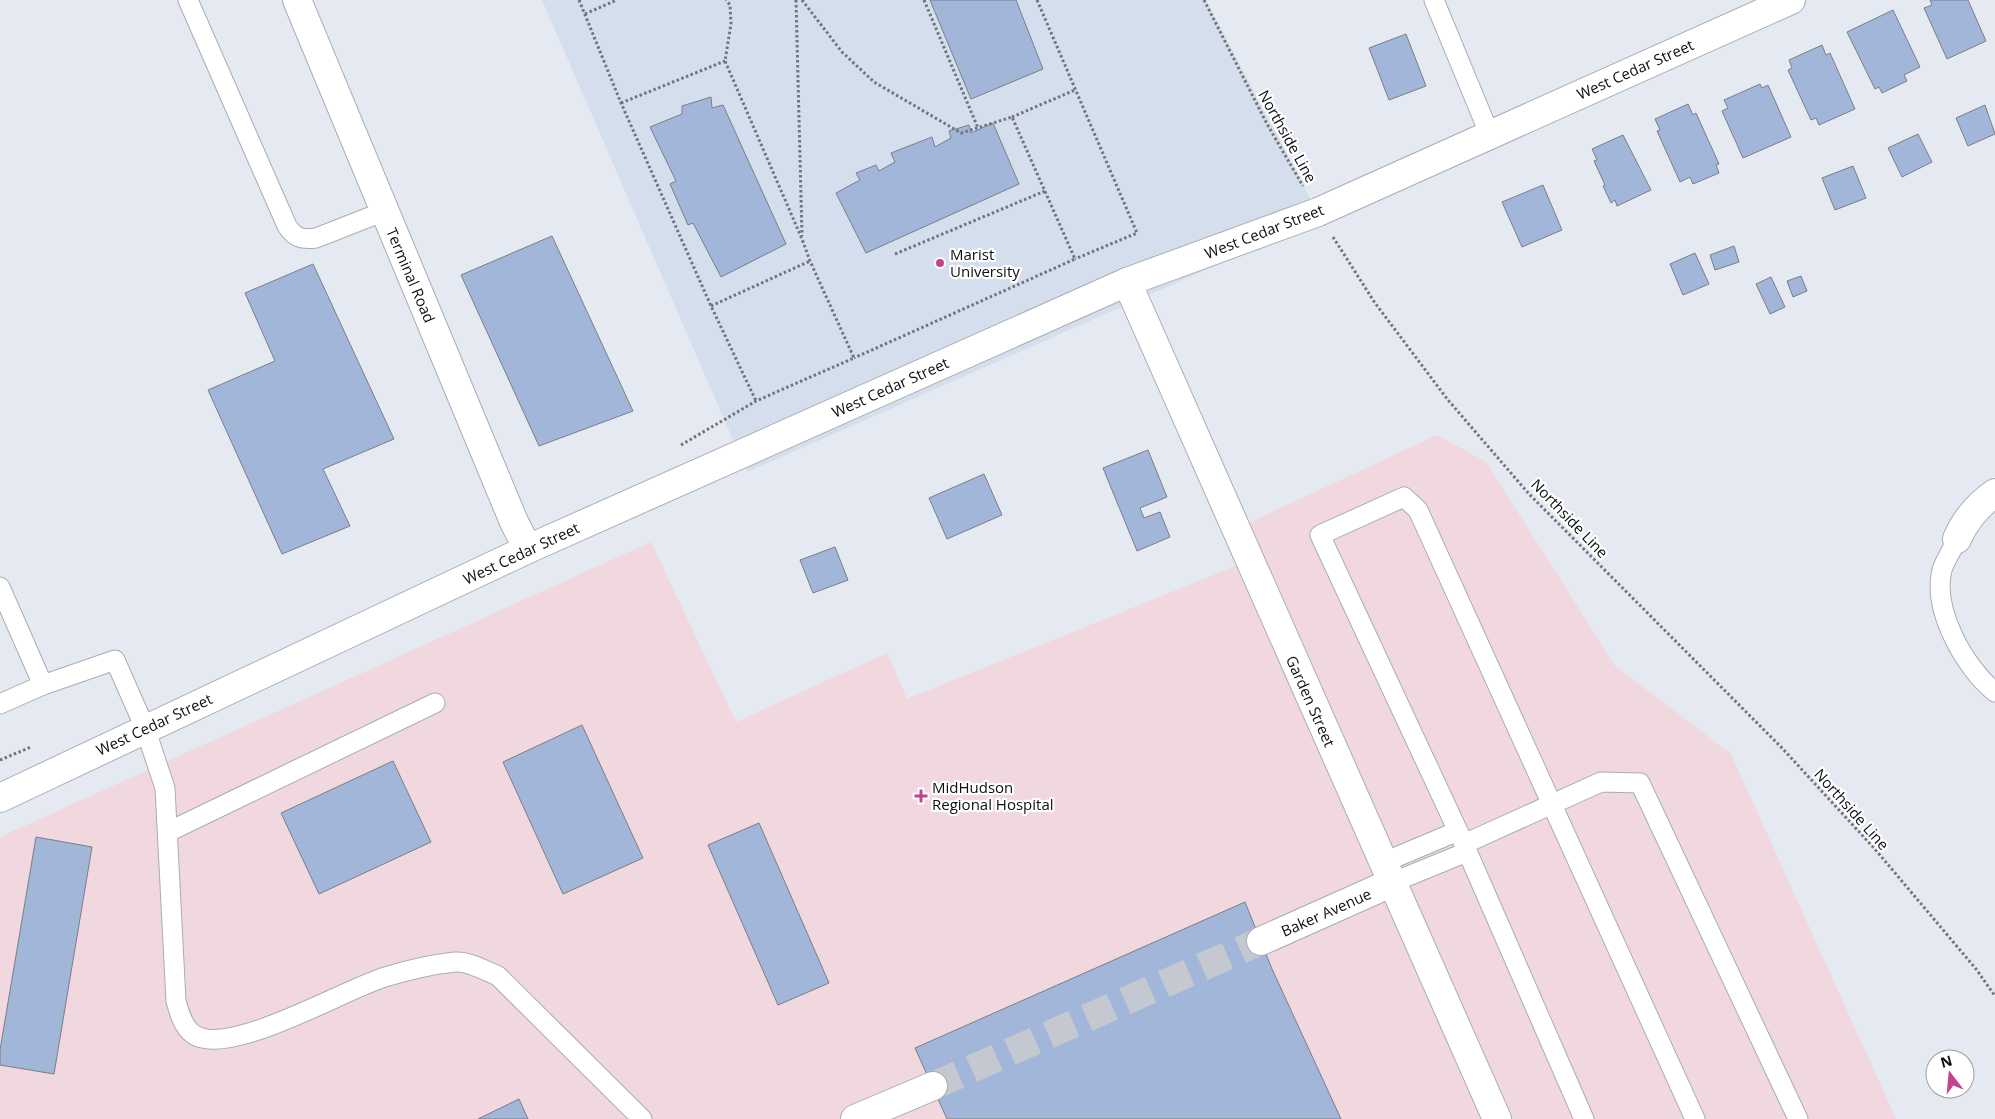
<svg xmlns="http://www.w3.org/2000/svg" width="1995" height="1119" font-family="'Open Sans',sans-serif">
<style>
.built{fill:#d5deed}
.medical{fill:#f1d7de}
.building{fill:#a2b6d9;stroke:#7a7e86}
.lines{fill:none;stroke-linecap:round;stroke-linejoin:round}
.minor-tunnel{stroke:#c4c8d0;stroke-width:28;stroke-dasharray:28 14;stroke-linecap:butt}
.service-casing{stroke:#a8adb5;stroke-width:21}
.minor-casing{stroke:#a8adb5;stroke-width:30}
.path{stroke:#717479;stroke-width:3;stroke-dasharray:2.5 2.5;stroke-linecap:butt}
.service{stroke:#fff;stroke-width:19}
.minor{stroke:#fff;stroke-width:28}
.poi-dot{fill:#c3438c;stroke:#fff;stroke-width:2}
.labels{text-anchor:middle;dominant-baseline:central;stroke-width:4.5;stroke-linejoin:round;paint-order:stroke}
.street-label{font-size:15px;fill:#0e0f12;stroke:#fff}
.poi-label{font-size:15px;fill:#0e0f12;stroke:#fff;text-anchor:start}
</style>
<rect width="100%" height="100%" fill="#e4e9f2"/>
<polygon class="built" points="542,0 1206,0 1321,219 747,472"/>
<polygon class="medical" points="1437,435 1486,462 1615,666 1731,754 1896,1119 0,1119 0,837 651,542 736,722 887,653 907,699 1258,557 1244,525"/>
<g class="building">
<polygon points="930,0 1016,0 1043,69 971,99"/>
<polygon points="1930,0 1968,0 1986,41 1947,59 1924,8 1932,5"/>
<polygon points="1893,10 1920,67 1904,75 1907,81 1882,93 1879,87 1875,89 1847,32"/>
<polygon points="1406,34 1426,86 1389,100 1369,48"/>
<polygon points="1822,45 1826,55 1830,53 1855,109 1819,125 1816,118 1811,120 1788,70 1792,68 1789,60"/>
<polygon points="1760,84 1762,88 1768,85 1791,137 1743,158 1722,111 1728,108 1724,100"/>
<polygon points="711,97 712,108 723,105 786,244 721,277 693,223 688,225 670,184 676,181 650,127 682,114 682,106"/>
<polygon points="1688,104 1693,115 1696,113 1719,164 1716,165 1719,173 1693,184 1690,177 1680,182 1657,131 1660,130 1655,119"/>
<polygon points="1985,105 1995,134 1968,146 1956,118"/>
<polygon points="993,123 1019,184 866,253 836,193 860,180 856,173 876,165 879,171 895,162 891,153 932,137 935,147 951,138 949,131 969,125 971,133"/>
<polygon points="1918,134 1932,162 1902,177 1888,148"/>
<polygon points="1623,135 1651,190 1617,206 1615,200 1611,203 1603,186 1605,185 1594,161 1597,160 1592,149"/>
<polygon points="1853,166 1866,198 1835,210 1822,178"/>
<polygon points="1543,185 1562,230 1522,247 1502,202"/>
<polygon points="552,236 633,411 539,446 461,275"/>
<polygon points="1734,246 1739,262 1715,270 1710,255"/>
<polygon points="1695,253 1709,284 1683,295 1670,264"/>
<polygon points="313,264 394,439 323,469 350,526 282,554 208,390 275,361 245,293"/>
<polygon points="1801,276 1807,291 1793,297 1787,281"/>
<polygon points="1771,277 1785,307 1770,314 1756,284"/>
<polygon points="1148,450 1167,497 1140,508 1144,518 1160,512 1170,537 1137,551 1103,468"/>
<polygon points="984,474 1002,515 947,539 929,498"/>
<polygon points="835,547 848,580 813,593 800,560"/>
<polygon points="582,725 643,858 563,894 503,762"/>
<polygon points="393,761 431,842 319,894 281,813"/>
<polygon points="759,823 829,983 778,1005 708,845"/>
<polygon points="36,837 92,847 54,1074 0,1065 0,1050"/>
<polygon points="1245,902 1272,969 1341,1119 947,1119 915,1048"/>
<polygon points="519,1099 528,1119 478,1119"/>
</g>
<g class="lines">
<polyline class="minor-tunnel" points="933,1086 1261,941"/>
<g class="service-casing">
<g id="service">
<path d="M188,0L287,226C295,238 302,240 316,238L385,211"/>
<polyline points="1434,0 1489,133"/>
<path d="M1957,539C1953,549 1945,560 1942,570C1932,610 1965,668 1995,692"/>
<polyline points="0,587 43,685"/>
<path d="M0,704L43,685L115,660L145,728L165,788L176,1001C179,1012 183,1027 193,1034C227,1059 345,989 385,977C405,971 435,964 455,962C469,961 486,971 498,976L642,1119"/>
<polyline points="168,832 435,703"/>
<polyline points="1464,844 1320,535 1404,497 1418,510 1695,1119"/>
<polyline points="1382,863 1458,831"/>
<polyline points="1391,883 1467,852"/>
<polyline points="1584,1119 1464,844 1601,782 1640,783 1798,1119"/>
</g>
</g>
<g class="minor-casing">
<g id="minor">
<polyline points="297,0 514,522 528,549"/>
<polyline points="1127,282 1497,1119"/>
<path d="M1957,539C1965,520 1978,505 1995,493"/>
<polyline points="0,798 528,549 1127,282 1318,212 1791,0"/>
<polyline points="1261,941 1391,883"/>
<polyline points="855,1119 933,1086"/>
</g>
</g>
<g class="path">
<polyline points="579,0 621,103 711,306 756,401"/>
<polyline points="796,0 802,236"/>
<polyline points="802,0 842,52 874,82 961,133 1012,117 1075,259 854,358"/>
<polyline points="924,0 978,128"/>
<polyline points="1037,0 1137,233 1075,259"/>
<polyline points="1204,0 1267,124 1303,186"/>
<polyline points="585,14 617,0"/>
<polyline points="621,103 725,61"/>
<polyline points="1012,117 1075,90"/>
<polyline points="1333,237 1375,303 1448,400 1529,494 1782,748 1874,848 1976,969 1995,996"/>
<polyline points="895,254 1045,191"/>
<polyline points="711,306 810,261"/>
<polyline points="681,445 756,401 854,358 810,261 802,239 725,61 731,24 730,5 726,0"/>
<polyline points="0,760 31,747"/>
</g>
<use href="#service" class="service"/>
<use href="#minor" class="minor"/>
</g>
<g class="poi-dot">
<circle cx="940" cy="263" r="5"/>
<path d="M918.5 788.5h5v5h5v5h-5v5h-5v-5h-5v-5h5z"/>
</g>
<g class="labels">
<g class="street-label">
<text transform="translate(1635 69) rotate(-24)">West Cedar Street</text>
<text transform="translate(1288 136) rotate(61)">Northside Line</text>
<text transform="translate(1264 231) rotate(-21)">West Cedar Street</text>
<text transform="translate(411 275) rotate(67)">Terminal Road</text>
<text transform="translate(890 387) rotate(-24)">West Cedar Street</text>
<text transform="translate(1570 518) rotate(46)">Northside Line</text>
<text transform="translate(521 553) rotate(-25)">West Cedar Street</text>
<text transform="translate(1311 701) rotate(66)">Garden Street</text>
<text transform="translate(154 724) rotate(-25)">West Cedar Street</text>
<text transform="translate(1852 809) rotate(48)">Northside Line</text>
<text transform="translate(1326 912) rotate(-24)">Baker Avenue</text>
</g>
<g class="poi-label">
<text x="950" y="254">Marist<tspan x="950" dy="17">University</tspan></text>
<text x="932" y="787">MidHudson<tspan x="932" dy="17">Regional Hospital</tspan></text>
</g>
</g>
<g transform="translate(1950 1074) rotate(344)"><circle r="24" fill="#ffffff" stroke="#9f9fa0"/>
<path d="M0-4L9 19L0 12L-9 19Z" fill="#c3438c"/>
<text y="-8" font-size="14" font-weight="bold" text-anchor="middle" fill="#0e0f12">N</text>
</g>
</svg>
